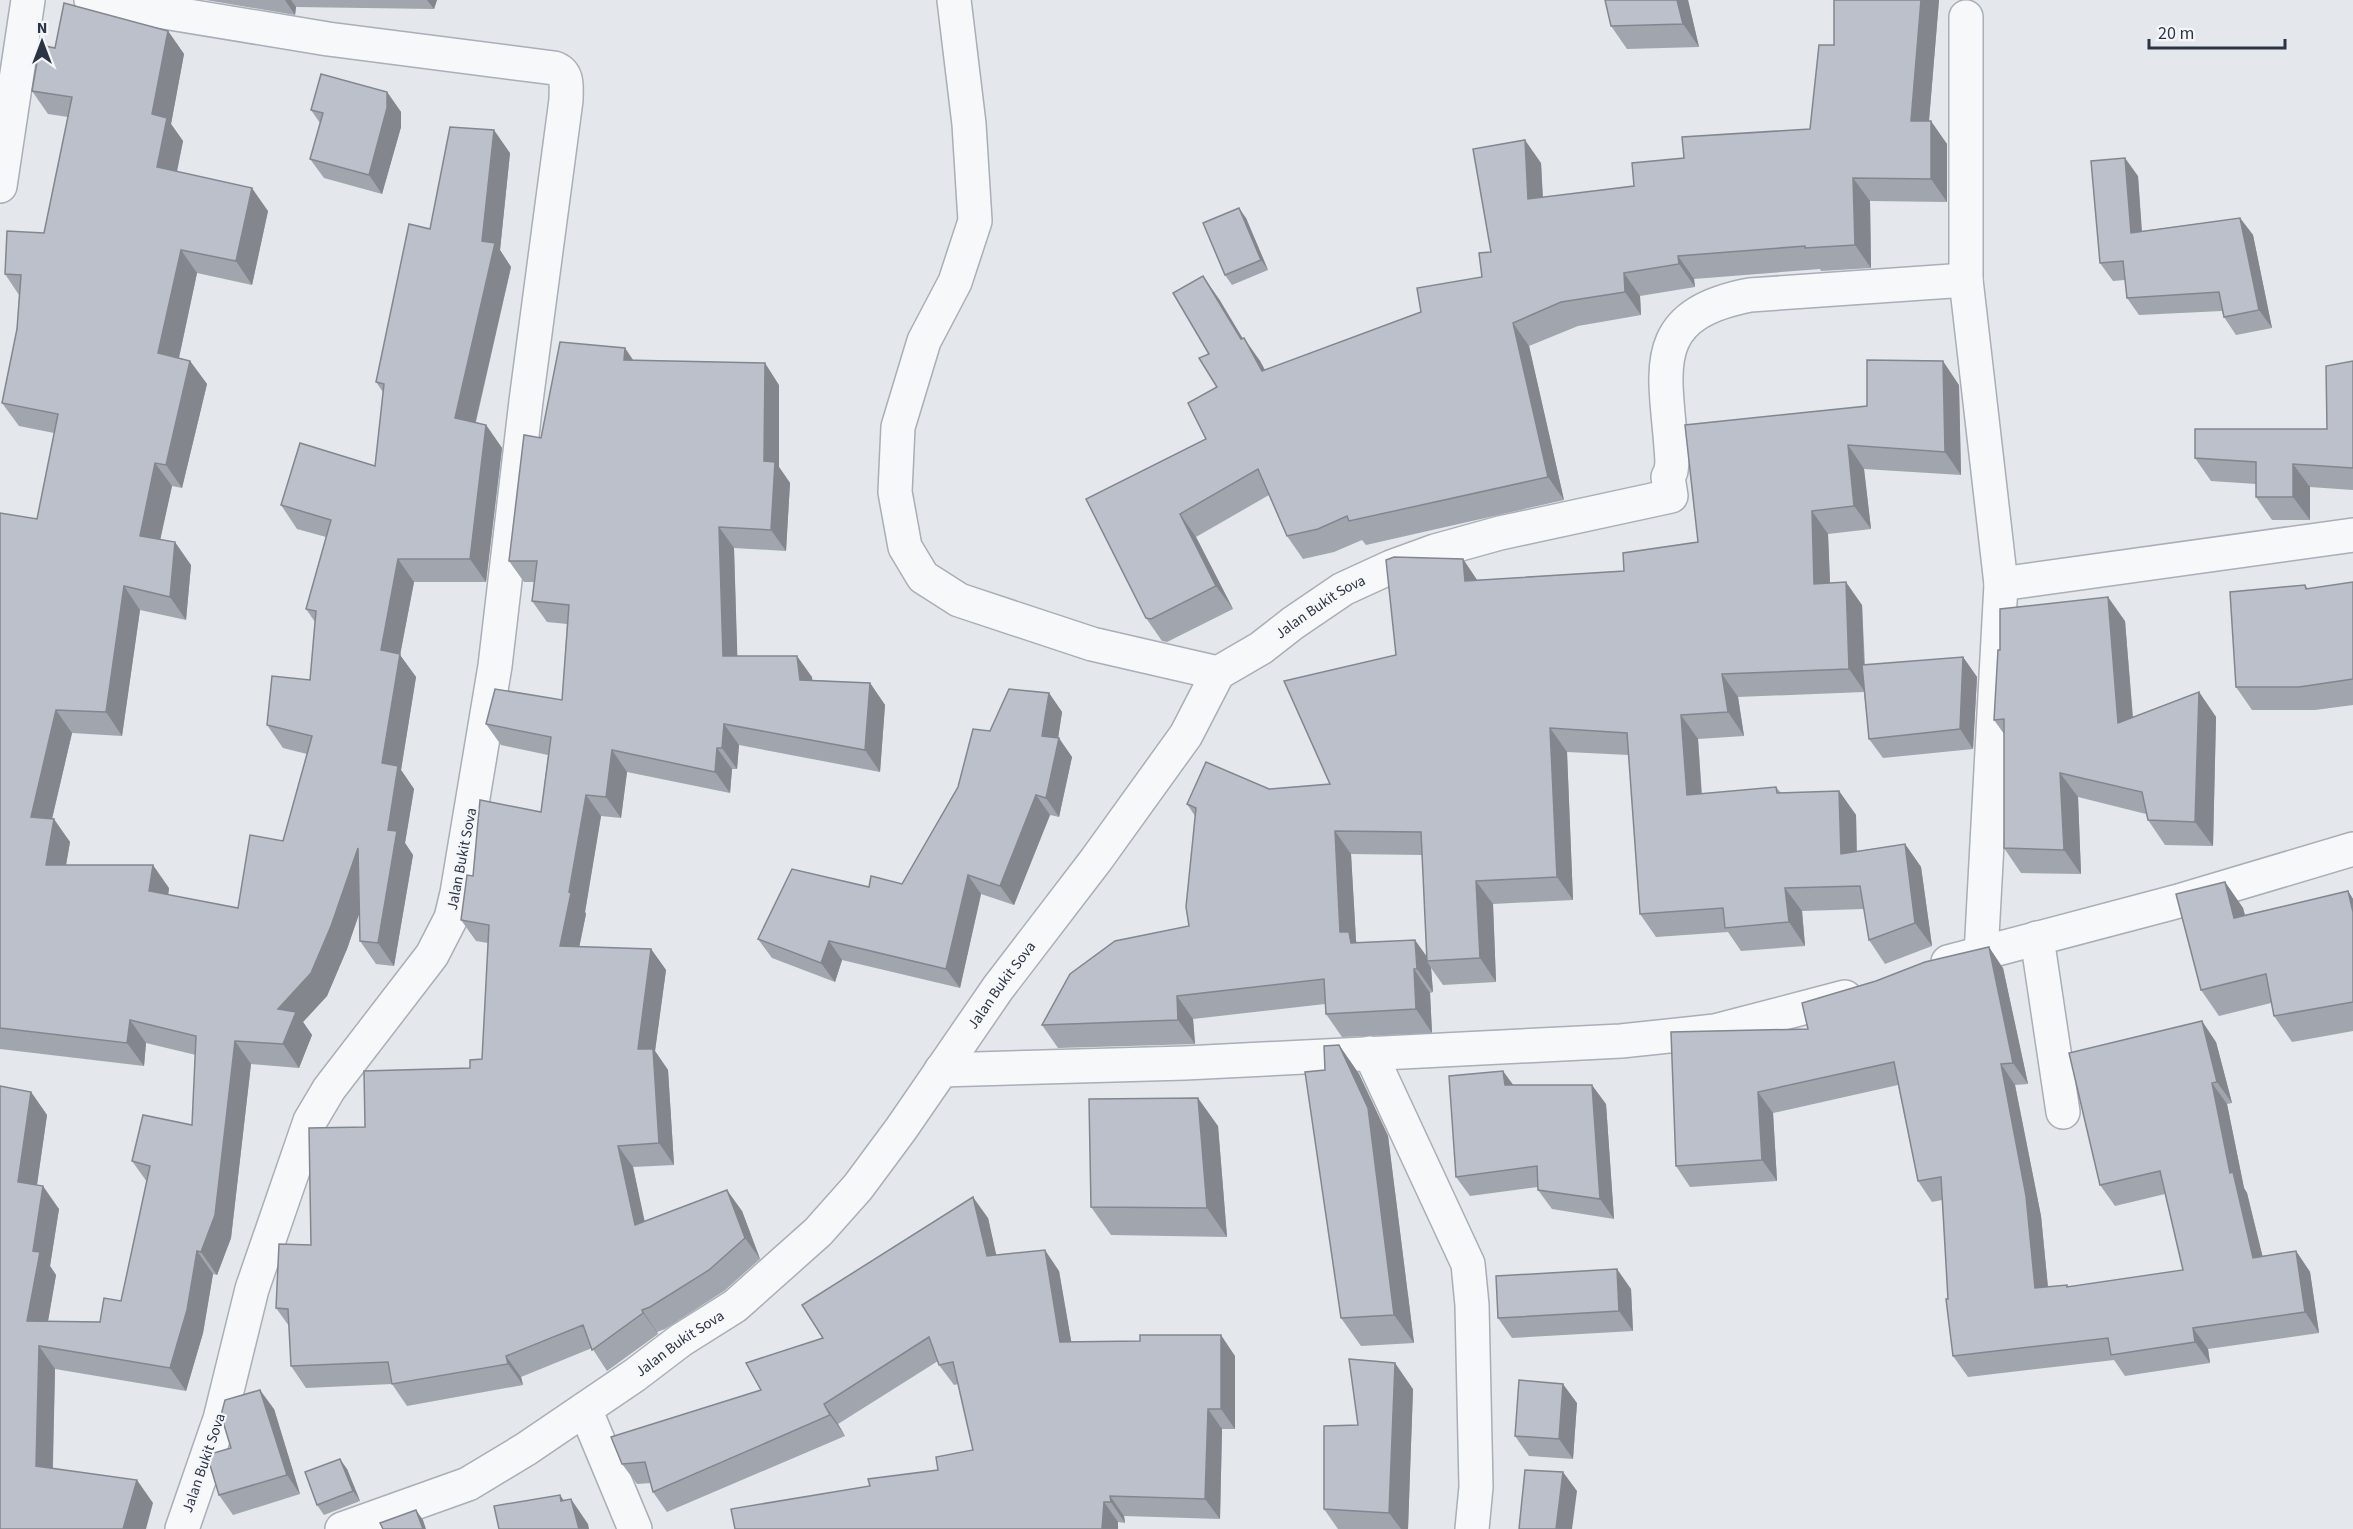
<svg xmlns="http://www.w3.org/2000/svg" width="2353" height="1529" font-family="'Source Sans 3',sans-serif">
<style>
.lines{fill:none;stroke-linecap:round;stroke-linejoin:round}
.minor-casing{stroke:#a9aeb7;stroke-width:36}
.minor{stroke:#f7f8fa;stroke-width:33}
.wall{fill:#a1a5ae;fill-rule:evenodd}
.shaded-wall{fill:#83868d}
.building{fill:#bbc0ca;stroke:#83868d;stroke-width:1.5}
.labels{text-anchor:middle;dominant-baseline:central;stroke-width:4.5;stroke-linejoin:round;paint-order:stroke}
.street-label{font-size:15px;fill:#2b3445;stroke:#f4f6f9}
</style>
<rect width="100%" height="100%" fill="#e4e7ec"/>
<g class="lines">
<g class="minor-casing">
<g id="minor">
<path d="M91,0L328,39L554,68C569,73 566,87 566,100L526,401L495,666L457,893L451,918L432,955L329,1089L310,1121L252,1289L220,1419L182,1529"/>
<polyline points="954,0 969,124 975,221 955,282 924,341 898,427 895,492 905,547 923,577 959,600 1092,644 1218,673"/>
<polyline points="1966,17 1966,280 2001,584 1981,955"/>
<polyline points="0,186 28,0"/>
<polyline points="2001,584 2353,535"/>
<polyline points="2037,938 2063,1112"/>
<polyline points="1948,962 2175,902 2353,849"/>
<polyline points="1370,1053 1468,1264 1472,1305 1476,1487 1472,1529"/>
<polyline points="941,1070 1185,1063 1621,1041 1715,1031 1845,997"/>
<polyline points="585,1409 635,1529"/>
<path id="s1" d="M342,1529L468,1484L526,1449L635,1375L681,1340L735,1306L818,1232L858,1187L901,1129L998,988L1096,860L1186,735L1218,673L1261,648L1293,623L1343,589L1391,567L1435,551L1500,533L1671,496L1668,477L1671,471L1672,462C1668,377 1640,316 1750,295L1966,280"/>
</g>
</g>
<use href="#minor" class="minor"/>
</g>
<g class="wall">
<polygon points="206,0 437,0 434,9 296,7 295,15"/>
<polygon points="1688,0 1699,47 1627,49 1611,26"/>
<polygon points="1939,0 1929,121 1947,144 1947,202 1870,201 1871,268 1821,271 1820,269 1694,279 1695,287 1640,296 1641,315 1578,326 1529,346 1564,500 1366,545 1362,540 1334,552 1303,559 1287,536 1269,495 1196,537 1233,609 1167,642 1162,641 1146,618 1086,499 1206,439 1217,387 1209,354 1219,299 1242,338 1260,361 1265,370 1421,312 1482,277 1491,252 1541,163 1543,198 1634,186 1684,158 1810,129 1834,45"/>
<polygon points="168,31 184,54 171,124 183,141 177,172 268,211 252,285 197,273 179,358 190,361 207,384 182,488 172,486 160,539 191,565 186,620 140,610 122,736 72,733 52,819 70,842 66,865 169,888 168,895 238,908 283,841 307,754 283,748 267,725 310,680 315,622 306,609 326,537 297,529 281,505 375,466 383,392 376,382 430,229 510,153 500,250 511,267 476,422 486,425 502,448 486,582 414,582 400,655 416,677 401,770 414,789 405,843 413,855 394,966 376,964 360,941 359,914 347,949 327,996 303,1022 312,1035 299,1068 251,1064 231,1238 217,1275 213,1274 203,1333 186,1391 55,1369 53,1468 153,1503 0,1529 31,1092 47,1115 37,1185 59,1209 50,1266 56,1275 48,1321 100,1322 121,1301 147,1182 132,1161 192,1125 196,1055 146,1043 144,1066 0,1049 0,513 37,519 54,433 19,426 2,403 17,329 19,295 5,274 44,233 68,117 48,114 32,91 55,48"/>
<polygon points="387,92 401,112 401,127 382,194 324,178 310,159 320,123 311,110"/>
<polygon points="2138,176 2142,231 2240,218 2253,235 2272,328 2236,335 2224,317 2222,311 2139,315 2127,298 2125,280 2113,281 2100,263"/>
<polygon points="1246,218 1268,270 1232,285 1225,275"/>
<polygon points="634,360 779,385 779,467 790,483 786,551 734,548 737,656 812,677 812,680 870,683 885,705 880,772 739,745 737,769 732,769 730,793 627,772 621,818 601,816 585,912 586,914 579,947 651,949 666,970 655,1051 668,1070 674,1165 633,1167 644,1221 742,1211 760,1259 724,1291 665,1329 657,1332 658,1334 607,1371 592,1348 521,1377 523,1385 407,1406 392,1384 306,1388 291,1366 289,1326 276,1308 311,1245 365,1127 470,1068 482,1059 488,943 476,941 461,920 473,876 541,812 548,755 501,745 486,724 562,700 567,624 547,622 532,601 534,582 524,582 509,561 541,438"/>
<polygon points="2353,361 2353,490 2310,487 2310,520 2272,520 2256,497 2256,484 2211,481 2195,458 2327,429"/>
<path d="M1959,385L1961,475L1864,469L1871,529L1828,534L1830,583L1862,605L1865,665L1963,657L1977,677L1973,749L1883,758L1869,739L1864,692L1738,697L1744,736L1698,739L1702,794L1776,787L1781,793L1839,791L1856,815L1857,851L1905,844L1921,867L1932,946L1885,964L1869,940L1864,909L1802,911L1805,946L1741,951L1728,932L1656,937L1640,914L1629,755L1567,752L1573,900L1493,904L1496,982L1443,985L1431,968L1433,992L1430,993L1432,1033L1342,1037L1326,1014L1325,1004L1193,1019L1195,1044L1058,1048L1042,1025L1189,926L1195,816L1187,804L1269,789L1330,784L1396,655L1463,559L1477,580L1624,571L1698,542L1867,406ZM1351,854L1422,855L1427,958L1357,943L1356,941Z"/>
<polygon points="2353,582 2353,705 2315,710 2252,710 2236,687 2305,585 2308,589"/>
<polygon points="2125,621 2133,717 2199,692 2216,717 2213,846 2165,845 2148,820 2146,814 2078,797 2081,874 2021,873 2004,848 2004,734 1994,720"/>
<polygon points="1049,693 1062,712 1058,738 1072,757 1059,817 1050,815 1014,905 981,894 960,988 842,960 835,982 772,958 758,939 869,887 902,884 990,731"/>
<polygon points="2225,882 2243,908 2245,915 2348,891 2353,899 2353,1031 2292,1042 2274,1016 2271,1003 2219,1016 2201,990"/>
<polygon points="2003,968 2028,1084 2015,1085 2041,1216 2048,1287 2069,1287 2183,1270 2165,1194 2115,1206 2100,1185 2216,1042 2232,1103 2227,1104 2244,1188 2247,1193 2262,1256 2296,1251 2310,1272 2319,1333 2208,1349 2210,1363 2125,1376 2114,1360 1968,1377 1953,1356 1948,1299 1942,1200 1932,1202 1918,1181 1898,1085 1773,1113 1777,1181 1690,1187 1676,1166 1808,1029"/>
<polygon points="1339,1045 1359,1074 1388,1136 1414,1343 1361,1346 1341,1318 1325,1070"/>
<polygon points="1513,1085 1606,1104 1614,1219 1552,1209 1538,1190 1538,1187 1470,1196 1456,1177"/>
<polygon points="1218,1126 1227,1237 1111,1235 1091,1207"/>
<polygon points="988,1218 996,1255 1059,1271 1071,1342 1235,1356 1235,1429 1222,1429 1220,1519 1124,1516 1125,1523 1118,1522 1118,1529 735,1529 870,1486 938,1470 973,1450 958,1384 954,1385 939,1365 938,1361 838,1424 845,1436 667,1512 653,1492 651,1483 637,1484 622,1464 761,1390 823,1338"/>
<polygon points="1631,1289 1633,1331 1512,1338 1498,1318"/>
<polygon points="1413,1389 1408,1529 1338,1529 1324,1509 1358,1425"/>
<polygon points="1577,1403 1573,1459 1529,1456 1515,1436"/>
<polygon points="274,1409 300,1494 233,1515 219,1495 231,1448"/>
<polygon points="347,1469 360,1501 324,1515 317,1505"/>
</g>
<g class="shaded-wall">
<polygon points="285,0 291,0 296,7 295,15"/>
<polygon points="427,0 437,0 434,9"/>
<polygon points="1677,0 1688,0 1699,47 1683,24"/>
<polygon points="1921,0 1939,0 1927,144 1911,121"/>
<polygon points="168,31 184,54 171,124 183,141 173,190 157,167 152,114"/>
<polygon points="387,92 401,112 401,127 382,194 369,175"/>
<polygon points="1931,121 1947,144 1947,202 1931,179"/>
<polygon points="494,130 510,153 500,250 511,267 471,441 455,418 482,241"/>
<polygon points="1525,140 1541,163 1544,223 1528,199"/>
<polygon points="2125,158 2138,176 2143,251 2131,233"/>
<polygon points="1853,178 1870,201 1871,268 1855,245"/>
<polygon points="252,188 268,211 252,285 236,261"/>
<polygon points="1239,208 1246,218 1268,270 1261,260"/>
<polygon points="2240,218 2253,235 2272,328 2259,310"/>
<polygon points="181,250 197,273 175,376 158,353"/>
<polygon points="1678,256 1694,279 1695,287 1679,264"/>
<polygon points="1624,273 1640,296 1641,315 1625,292"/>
<polygon points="1203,276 1219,299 1257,362 1241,339"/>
<polygon points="1513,323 1529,346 1564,500 1548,477"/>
<polygon points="1244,338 1260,361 1278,394 1262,371"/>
<polygon points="625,348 640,370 624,360"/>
<polygon points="190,361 207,384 182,488 166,465"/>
<polygon points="1943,361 1959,385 1961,475 1945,452"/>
<polygon points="765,363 779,385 779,467 790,483 786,551 771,530 764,461"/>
<polygon points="486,425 502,448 486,582 470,559"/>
<polygon points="1848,445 1864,469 1871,529 1854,506"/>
<polygon points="155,463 172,486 156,559 140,536"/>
<polygon points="2293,464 2310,487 2310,520 2293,497"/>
<polygon points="1812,511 1828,534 1831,607 1814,584"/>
<polygon points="1180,514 1196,537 1233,609 1216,586"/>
<polygon points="719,527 734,548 738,677 723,656"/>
<polygon points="175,542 191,565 186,620 170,597"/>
<polygon points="398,559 414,582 400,655 416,677 401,770 414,789 405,843 413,855 394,966 378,943 388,830 382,763 381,650"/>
<polygon points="1463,559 1479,583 1465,581"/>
<polygon points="1846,582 1862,605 1865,692 1849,669"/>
<polygon points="124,586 140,610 122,736 106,712"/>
<polygon points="2108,597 2125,621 2135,747 2118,723"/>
<polygon points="797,656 812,677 815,701 800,680"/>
<polygon points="1963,657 1977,677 1973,749 1960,729"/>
<polygon points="1722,674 1738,697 1744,736 1728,712"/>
<polygon points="870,683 885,705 880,772 865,750"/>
<polygon points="2199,692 2216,717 2213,846 2195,822"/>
<polygon points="1049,693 1062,712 1056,752 1059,738 1072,757 1059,817 1046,798 1042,736"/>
<polygon points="56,710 72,733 47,840 31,817"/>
<polygon points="1681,715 1698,739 1703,819 1687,795"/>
<polygon points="724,724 739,745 737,769 722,748"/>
<polygon points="1550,728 1567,752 1573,900 1557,877"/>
<polygon points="717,748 732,769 730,793 715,772"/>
<polygon points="612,750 627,772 621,818 606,797"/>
<polygon points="2060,773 2078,797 2081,874 2064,850"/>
<polygon points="1839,791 1856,815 1857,877 1841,854"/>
<polygon points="586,795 601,816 585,912 586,914 575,968 560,946"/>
<polygon points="1036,795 1050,815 1014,905 1000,886"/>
<polygon points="54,819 70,842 62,888 46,865"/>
<polygon points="1335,831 1351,854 1356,941 1366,955 1367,967 1340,932"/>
<polygon points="1905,844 1921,867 1932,946 1915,923"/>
<polygon points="358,848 374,871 347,949 327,996 303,1022 312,1035 299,1068 283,1044 278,1009"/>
<polygon points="153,865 169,888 166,914 149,891"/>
<polygon points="968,875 981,894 960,988 946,969"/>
<polygon points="1476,881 1493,904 1496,982 1480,958"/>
<polygon points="2225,882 2243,908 2252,943 2234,918"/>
<polygon points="1785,888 1802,911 1805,946 1789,922"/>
<polygon points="2348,891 2353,899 2353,912"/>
<polygon points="1415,940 1430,961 1427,961 1431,968 1433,992 1417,969"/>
<polygon points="829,941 842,960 835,982 821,963"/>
<polygon points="1989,947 2003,968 2028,1084 2013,1063"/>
<polygon points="651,949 666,970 655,1051 668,1070 674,1165 659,1143 638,1049"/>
<polygon points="1414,969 1430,993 1432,1033 1416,1009"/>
<polygon points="1177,996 1193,1019 1195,1044 1178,1020"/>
<polygon points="130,1020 146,1043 144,1066 127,1043"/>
<polygon points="2202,1021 2216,1042 2232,1103 2217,1082"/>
<polygon points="235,1041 251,1064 231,1238 217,1275 201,1252"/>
<polygon points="1339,1045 1359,1074 1388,1136 1414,1343 1394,1315"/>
<polygon points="2001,1064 2015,1085 2041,1216 2050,1309 2035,1288"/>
<polygon points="1503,1071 1517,1090 1505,1085"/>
<polygon points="2212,1083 2227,1104 2244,1188 2247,1193 2268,1278 2253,1258 2230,1173"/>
<polygon points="1592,1085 1606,1104 1614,1219 1600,1199"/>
<polygon points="31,1092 47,1115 34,1205 18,1182"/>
<polygon points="1758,1092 1773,1113 1777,1181 1762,1160"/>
<polygon points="1198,1098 1218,1126 1227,1237 1207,1208"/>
<polygon points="618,1146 633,1167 650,1246 635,1225"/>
<polygon points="43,1186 59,1209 50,1266 56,1275 44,1344 27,1321 33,1251"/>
<polygon points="727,1190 742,1211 760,1259 745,1238"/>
<polygon points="973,1197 988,1218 1001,1276 987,1256"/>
<polygon points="1045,1250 1059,1271 1075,1363 1060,1342"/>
<polygon points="197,1251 213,1274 203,1333 186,1391 170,1368"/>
<polygon points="2296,1251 2310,1272 2319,1333 2305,1312"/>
<polygon points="1617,1269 1631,1289 1633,1331 1619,1311"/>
<polygon points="642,1310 657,1332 658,1334 643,1313"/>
<polygon points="2193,1328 2208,1349 2210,1363 2195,1342"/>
<polygon points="1221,1335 1235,1356 1235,1429 1221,1409"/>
<polygon points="39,1346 55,1369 52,1489 36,1466"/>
<polygon points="506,1356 521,1377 523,1385 508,1364"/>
<polygon points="1395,1363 1413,1389 1408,1529 1401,1529 1389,1513"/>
<polygon points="1563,1384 1577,1403 1573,1459 1559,1439"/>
<polygon points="260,1390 274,1409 300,1494 287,1475"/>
<polygon points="824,1404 838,1424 845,1436 830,1415"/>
<polygon points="1208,1409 1222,1429 1220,1519 1205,1499"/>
<polygon points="340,1459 347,1469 360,1501 353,1491"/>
<polygon points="1563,1472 1577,1491 1572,1529 1556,1529"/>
<polygon points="137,1480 153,1503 146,1529 123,1529"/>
<polygon points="560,1495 576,1518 571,1499 588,1524 589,1529 579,1529 561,1501"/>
<polygon points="1110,1496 1124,1516 1125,1523 1111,1502"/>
<polygon points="1104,1502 1118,1522 1118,1529 1102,1529"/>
<polygon points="416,1510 423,1520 426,1529 423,1529"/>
</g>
<g class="building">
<polygon points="1605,0 1677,0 1683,24 1611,26"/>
<polygon points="1834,0 1921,0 1911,121 1931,121 1931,179 1853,178 1855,245 1805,248 1805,246 1678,256 1679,264 1624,273 1625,292 1561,302 1513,323 1548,477 1349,521 1347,516 1318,529 1287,536 1258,469 1180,514 1216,586 1151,619 1146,618 1086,499 1206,439 1188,403 1217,387 1199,358 1209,354 1173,293 1203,276 1241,339 1244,338 1262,371 1421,312 1417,288 1482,277 1479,253 1491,252 1473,149 1525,140 1528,199 1634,186 1632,163 1684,158 1682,137 1810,129 1819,45 1834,45"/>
<polygon points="64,3 168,31 152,114 167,118 157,167 252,188 236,261 181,250 158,353 190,361 166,465 155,463 140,536 175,542 170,597 124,586 106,712 56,710 31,817 54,819 46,865 153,865 149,891 238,908 250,835 283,841 312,736 267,725 272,676 310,680 316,611 306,609 331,520 281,505 300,443 375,466 384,384 376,382 409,224 430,229 450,127 494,130 482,241 495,243 455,418 486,425 470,559 398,559 381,650 400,654 382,763 398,766 388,830 397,831 378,943 360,941 358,848 331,926 311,973 278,1009 296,1012 283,1044 235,1041 215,1215 201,1252 197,1251 187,1310 170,1368 39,1346 36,1466 137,1480 123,1529 0,1529 0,1086 31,1092 18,1182 43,1186 33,1251 40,1252 27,1321 100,1322 104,1298 121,1301 150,1166 132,1161 143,1115 192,1125 196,1036 130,1020 127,1043 0,1028 0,513 37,519 58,414 2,403 17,329 21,275 5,274 7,231 44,233 72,97 32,91 40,45 55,48"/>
<polygon points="321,74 387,92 387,108 369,175 310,159 323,113 311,110"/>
<polygon points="2125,158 2131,233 2240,218 2259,310 2224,317 2219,292 2127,298 2123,261 2100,263 2091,161"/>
<polygon points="1239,208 1261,260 1225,275 1203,223"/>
<polygon points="560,342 625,348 624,360 765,363 764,461 775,462 771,530 719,527 723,656 797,656 800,680 870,683 865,750 724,724 722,748 717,748 715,772 612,750 606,797 586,795 569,892 571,893 560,946 651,949 638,1049 653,1049 659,1143 618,1146 635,1225 727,1190 745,1238 709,1270 650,1307 642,1310 643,1313 592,1350 583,1325 506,1356 508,1364 392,1384 388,1362 291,1366 288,1309 276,1308 279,1244 311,1245 309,1128 365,1127 364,1071 470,1068 470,1060 482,1059 489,925 461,920 467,875 473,876 480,800 541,812 551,737 486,724 495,689 562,700 569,605 532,601 537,561 509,561 524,435 541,438"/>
<polygon points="1867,360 1943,361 1945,452 1848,445 1854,506 1812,511 1814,584 1846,582 1849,669 1722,674 1728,712 1681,715 1687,795 1776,787 1777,793 1839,791 1841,854 1905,844 1915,923 1869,940 1860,886 1785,888 1789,922 1725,928 1723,908 1640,914 1627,733 1550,728 1557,877 1476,881 1480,958 1427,961 1421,832 1335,831 1340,932 1349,932 1351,943 1415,940 1417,969 1414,969 1416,1009 1326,1014 1324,979 1177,996 1178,1020 1042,1025 1070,974 1115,941 1189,926 1186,907 1196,808 1187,804 1206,762 1269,789 1330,784 1284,681 1396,655 1386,560 1394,557 1463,559 1465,581 1624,571 1623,553 1698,542 1685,425 1867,406"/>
<polygon points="2353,361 2353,468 2293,464 2293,497 2256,497 2256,462 2195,458 2195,429 2327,429 2326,366"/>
<polygon points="2353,582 2353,679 2299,687 2236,687 2230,592 2305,585 2306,589"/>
<polygon points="2108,597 2118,723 2199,692 2195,822 2148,820 2142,792 2060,773 2064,850 2004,848 2004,719 1994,720 1998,650 2000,650 2000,609"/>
<polygon points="1963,657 1960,729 1869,739 1862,665"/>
<polygon points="1009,689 1049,693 1042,736 1059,738 1046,798 1036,795 1000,886 968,875 946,969 829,941 821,963 758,939 792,869 869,887 871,876 902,884 958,787 973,729 990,731"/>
<polygon points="2225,882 2234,918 2348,891 2353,912 2353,1002 2274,1016 2266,974 2201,990 2176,894"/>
<polygon points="1989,947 2013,1063 2001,1064 2026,1196 2035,1288 2067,1285 2067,1287 2183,1270 2160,1171 2100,1185 2069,1053 2202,1021 2217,1082 2212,1083 2230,1173 2233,1172 2253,1258 2296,1251 2305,1312 2193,1328 2195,1342 2111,1355 2108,1338 1953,1356 1946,1299 1948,1299 1941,1177 1918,1181 1894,1062 1758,1092 1762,1160 1676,1166 1671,1032 1808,1029 1802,1003 1876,981 1925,962"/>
<polygon points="1339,1045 1368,1108 1394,1315 1341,1318 1305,1072 1325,1070 1324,1046"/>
<polygon points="1503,1071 1505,1085 1592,1085 1600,1199 1538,1190 1537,1166 1456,1177 1449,1076"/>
<polygon points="1198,1098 1207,1208 1091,1207 1089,1099"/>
<polygon points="973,1197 987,1256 1045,1250 1060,1342 1140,1341 1140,1335 1221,1335 1221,1409 1208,1409 1205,1499 1110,1496 1111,1502 1104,1502 1102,1529 735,1529 731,1509 870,1486 868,1479 938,1470 936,1457 973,1450 953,1362 939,1365 929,1337 824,1404 830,1415 653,1492 645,1462 622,1464 611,1437 761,1390 746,1363 823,1338 802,1305"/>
<polygon points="1617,1269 1619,1311 1498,1318 1496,1276"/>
<polygon points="1349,1359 1395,1363 1389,1513 1324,1509 1324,1426 1358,1425"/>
<polygon points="1519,1380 1563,1384 1559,1439 1515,1436"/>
<polygon points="260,1390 287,1475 219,1495 207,1455 231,1448 221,1415 225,1400"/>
<polygon points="340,1459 353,1491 317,1505 305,1472"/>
<polygon points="1525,1470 1563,1472 1556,1529 1519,1529"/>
<polygon points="560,1495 561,1501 571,1499 579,1529 499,1529 494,1506"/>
<polygon points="416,1510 423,1529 383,1529 380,1523"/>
</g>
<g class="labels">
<g class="street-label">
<text stroke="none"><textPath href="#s1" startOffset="1377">Jalan Bukit Sova</textPath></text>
<text transform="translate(462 859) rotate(-79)">Jalan Bukit Sova</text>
<text stroke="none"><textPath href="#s1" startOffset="874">Jalan Bukit Sova</textPath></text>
<text stroke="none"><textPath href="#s1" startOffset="388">Jalan Bukit Sova</textPath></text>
<text transform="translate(204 1463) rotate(-71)">Jalan Bukit Sova</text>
</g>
</g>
<g transform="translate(42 42)" stroke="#f4f6f9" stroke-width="4.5" paint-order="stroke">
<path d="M0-4.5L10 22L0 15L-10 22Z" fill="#2b3445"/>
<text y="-9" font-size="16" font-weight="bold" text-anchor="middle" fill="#2b3445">N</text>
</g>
<path d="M2149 39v9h136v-9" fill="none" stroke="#2b3445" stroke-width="3"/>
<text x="2158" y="39" font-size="18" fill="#2b3445" stroke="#f4f6f9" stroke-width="4.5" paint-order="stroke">20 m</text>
</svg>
